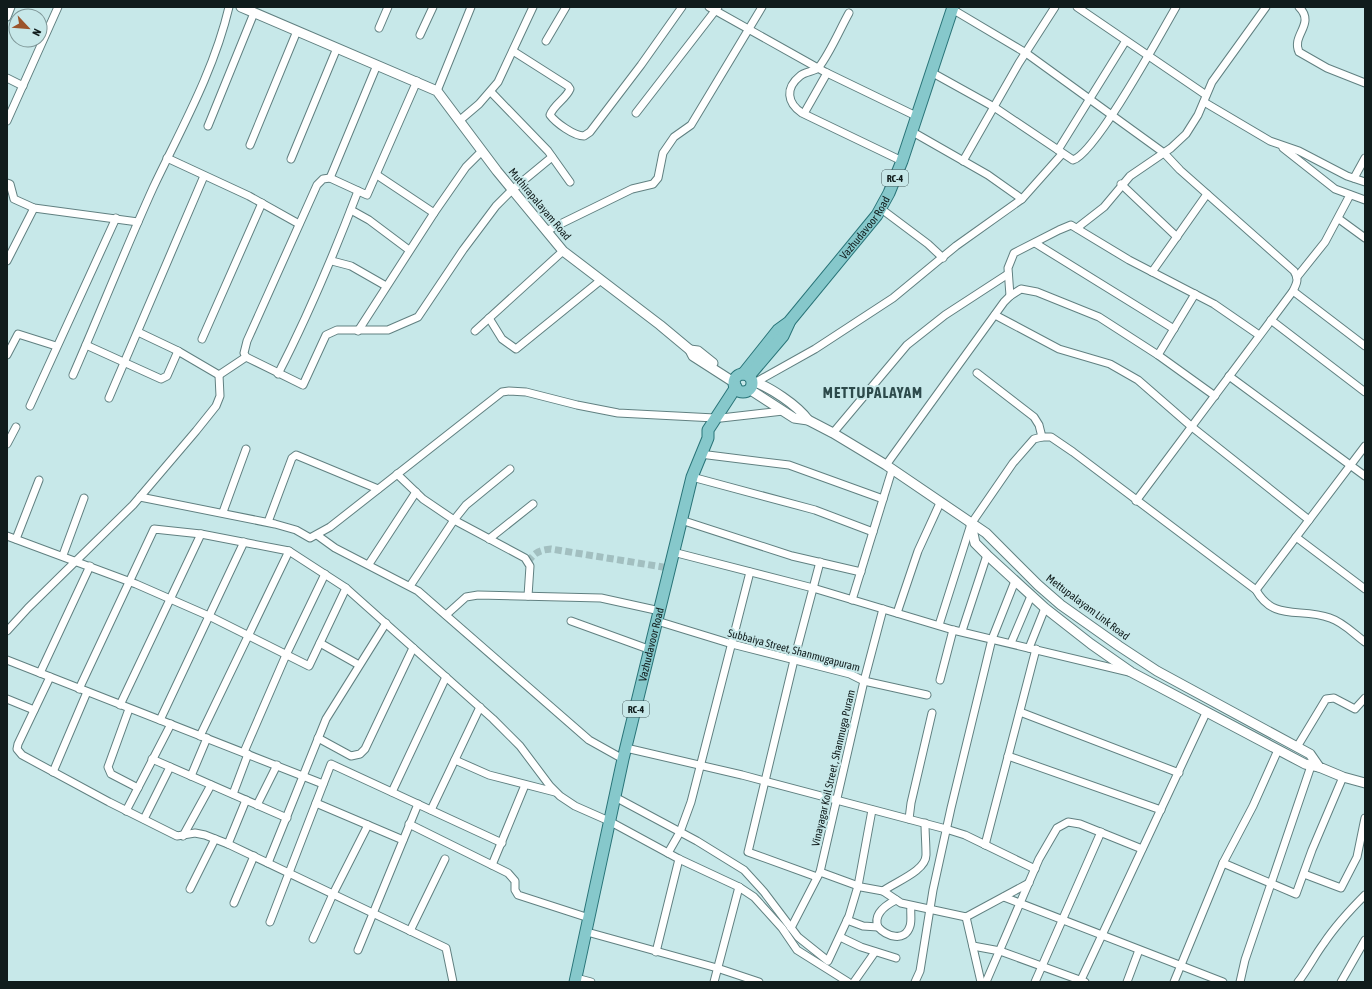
<svg xmlns="http://www.w3.org/2000/svg" width="1372" height="989" font-family="'Asap Condensed',sans-serif">
<style>
.lines{fill:none;stroke-linecap:round;stroke-linejoin:round}
.minor-tunnel{stroke:#a2bfc0;stroke-width:7;stroke-dasharray:7 3.5;stroke-linecap:butt}
.minor-casing{stroke:#618081;stroke-width:9}
.tertiary-casing{stroke:#618081;stroke-width:11}
.primary-casing{stroke:#297478;stroke-width:13}
.minor{stroke:#fff;stroke-width:7}
.tertiary{stroke:#fff;stroke-width:9}
.primary{stroke:#86c8cb;stroke-width:11}
.labels{text-anchor:middle;dominant-baseline:central;stroke-width:4;stroke-linejoin:round;paint-order:stroke}
.shield{fill:#c7e8e9;stroke:#47595a;stroke-width:1}
.shield-label{font-size:10px;font-weight:bold;fill:#101c1c}
.street-label{font-size:11px;fill:#101c1c;stroke:#c7e8e9}
.district-label{font-size:15px;font-weight:bold;letter-spacing:1px;fill:#2d4a4b;stroke:#c7e8e9}
</style>
<rect width="100%" height="100%" fill="#c7e8e9"/>
<g class="lines">
<path class="minor-tunnel" d="M528,562C535,552 540,550 551,549L669,568"/>
<g class="minor-casing">
<g id="minor">
<polyline points="709,7 825,72 916,116"/>
<polyline points="1077,7 1206,95"/>
<path d="M1299,7C1316,24 1291,35 1299,52L1327,68L1365,83"/>
<path d="M952,9L1026,53L1164,153L1180,170L1294,271C1299,279 1297,283 1293,291L1136,501"/>
<path d="M849,13C840,29 830,53 819,67C815,72 805,71 800,76C785,88 787,103 802,113L902,161"/>
<polyline points="7,17 11,7"/>
<polyline points="379,28 388,7"/>
<polyline points="420,35 433,7"/>
<polyline points="546,41 566,7"/>
<path d="M513,51L568,86L570,89C566,99 554,104 550,115C556,123 574,136 584,136L590,132L641,65L682,7"/>
<path d="M931,72L994,107L1073,160C1096,153 1161,33 1176,7"/>
<polyline points="7,78 23,86"/>
<polyline points="417,81 367,195 330,178 323,179 317,185 247,341 244,353 246,357 303,385 326,335 337,330 388,330 418,317 463,250 496,206 512,190 552,157"/>
<polyline points="437,91 471,7"/>
<polyline points="491,92 548,151 570,182"/>
<polyline points="1204,102 1270,141 1299,151 1347,176 1365,182"/>
<polyline points="806,110 827,73"/>
<polyline points="636,113 718,7"/>
<polyline points="7,121 58,7"/>
<polyline points="459,121 479,104 498,82 533,7"/>
<polyline points="208,126 254,13"/>
<polyline points="911,131 988,175 1022,199"/>
<polyline points="250,145 297,31"/>
<polyline points="1283,148 1335,189 1365,200"/>
<polyline points="1058,150 1125,42"/>
<polyline points="167,158 249,196 299,224"/>
<polyline points="291,159 337,48"/>
<polyline points="963,161 1019,63 1055,7"/>
<polyline points="377,175 434,213"/>
<polyline points="330,178 377,65"/>
<polyline points="1354,178 1365,158"/>
<polyline points="7,183 10,184 14,199 34,208 138,222"/>
<polyline points="1121,184 1177,237"/>
<polyline points="880,208 928,244 943,258"/>
<polyline points="351,210 369,220 409,250"/>
<polyline points="1339,219 1365,238"/>
<polyline points="1077,228 1104,207 1130,176 1171,148 1186,134 1198,115 1212,82 1266,7"/>
<polyline points="546,231 632,189 653,184 658,178 663,153 674,137 691,125 762,7"/>
<polyline points="1035,243 1174,329"/>
<polyline points="7,261 34,208"/>
<polyline points="332,261 351,266 386,286"/>
<polyline points="1152,272 1207,194"/>
<polyline points="1297,277 1325,242 1350,195"/>
<polyline points="1293,291 1365,346"/>
<polyline points="1010,296 1008,268 1014,253 1059,230 1071,225 1129,260 1214,304 1259,335"/>
<polyline points="995,315 1059,349 1110,364 1138,380 1192,427 1309,520"/>
<polyline points="489,318 502,339 516,349 601,280"/>
<polyline points="1271,320 1365,392"/>
<polyline points="358,331 434,213 466,167 482,151"/>
<polyline points="475,331 563,251"/>
<polyline points="138,332 178,351 219,375"/>
<polyline points="202,339 262,203"/>
<polyline points="86,345 161,379 167,376 178,351"/>
<polyline points="7,355 18,334 56,346"/>
<polyline points="1158,355 1195,294"/>
<polyline points="977,373 1034,417 1039,425 1042,437"/>
<path d="M278,374C309,314 334,254 358,191"/>
<path d="M73,375C100,313 125,250 153,188C181,129 214,71 229,7"/>
<polyline points="219,375 246,357"/>
<polyline points="1229,376 1365,476"/>
<polyline points="756,382 815,349 893,298 956,246 1022,199 1062,154"/>
<polyline points="109,398 204,176"/>
<polyline points="30,406 116,218"/>
<polyline points="721,418 783,411"/>
<polyline points="833,433 907,345 945,315 1008,274"/>
<polyline points="7,444 16,427"/>
<polyline points="700,454 789,465 883,499"/>
<polyline points="886,465 1004,302 1010,296 1021,289 1037,292 1099,317 1158,355 1215,396"/>
<polyline points="397,474 423,499 454,520 525,558 530,566 528,596"/>
<polyline points="692,477 815,510 873,532"/>
<polyline points="140,497 275,524 296,530 310,538 330,527 502,392 509,391 526,392 577,405 618,413 715,418"/>
<polyline points="223,512 246,449"/>
<polyline points="681,520 792,556 861,572"/>
<polyline points="268,522 292,458 296,455 378,489"/>
<polyline points="317,535 335,548 418,591 589,740 623,759"/>
<polyline points="7,536 136,584 209,616 309,666 346,588"/>
<polyline points="1296,537 1365,589"/>
<polyline points="16,539 39,480"/>
<polyline points="489,539 533,504"/>
<polyline points="673,552 813,588 953,630 1129,672"/>
<polyline points="63,555 84,498"/>
<polyline points="369,564 416,492"/>
<polyline points="410,586 454,520 466,505 510,469"/>
<polyline points="1256,590 1365,446"/>
<polyline points="852,600 892,470"/>
<polyline points="897,613 918,551 940,503"/>
<polyline points="446,615 466,597 478,595 601,598 660,611"/>
<polyline points="571,621 651,650"/>
<polyline points="657,621 732,644 850,674 864,681 927,695"/>
<path d="M939,625L971,524L1013,463L1034,439L1042,437H1051L1073,452L1256,590C1274,622 1300,607 1330,618C1343,622 1354,634 1365,642"/>
<polyline points="7,631 28,608 133,505 196,431 216,406 220,396 219,375"/>
<polyline points="962,631 987,555"/>
<polyline points="320,643 359,665"/>
<polyline points="1011,643 1031,596"/>
<polyline points="1029,648 1045,608"/>
<polyline points="7,660 323,784"/>
<polyline points="40,673 90,566"/>
<polyline points="50,677 18,744 17,749 22,755 109,802 177,836 195,833 205,835 228,844 446,948 453,982"/>
<polyline points="940,680 953,630"/>
<polyline points="79,689 154,529 201,534 289,551 346,588 493,719 520,746 550,786 560,796 575,806 609,821 679,859 739,887 754,897 782,928 797,950 848,982"/>
<polyline points="7,699 34,710"/>
<polyline points="120,705 201,534"/>
<polyline points="129,709 108,767 111,774 138,788"/>
<polyline points="1020,712 1179,773"/>
<polyline points="160,720 244,542"/>
<polyline points="200,736 289,551"/>
<polyline points="318,738 351,756 360,754 365,749 413,648"/>
<polyline points="1297,747 1326,699 1334,698 1355,709 1365,698"/>
<polyline points="626,748 742,775 946,829 965,835 1035,869"/>
<polyline points="244,752 286,655 325,574"/>
<polyline points="1008,756 1161,810"/>
<polyline points="152,759 287,818"/>
<polyline points="455,760 489,775 555,792"/>
<polyline points="53,772 87,692"/>
<polyline points="191,776 207,738"/>
<polyline points="392,792 446,677"/>
<polyline points="233,794 248,754"/>
<polyline points="615,797 697,841 744,870 764,892 798,937 828,961 849,916 858,886 872,810"/>
<polyline points="316,803 403,840"/>
<polyline points="257,805 277,765"/>
<polyline points="431,810 480,707"/>
<polyline points="126,811 171,724"/>
<polyline points="144,819 170,767"/>
<polyline points="909,819 911,803 932,713"/>
<polyline points="409,824 508,873 515,881 515,890 518,895 589,918"/>
<polyline points="183,836 211,785"/>
<polyline points="228,844 246,800"/>
<polyline points="985,845 1036,649"/>
<polyline points="668,853 680,832 691,802 750,572"/>
<polyline points="268,863 326,719 386,623"/>
<polyline points="1223,863 1296,894 1312,850 1343,777"/>
<polyline points="492,865 525,785"/>
<path d="M820,872L861,887L883,891C895,882 926,871 926,855C926,844 925,834 925,823"/>
<polyline points="1304,874 1341,888 1357,857 1365,818"/>
<polyline points="817,877 748,852 794,660 820,562"/>
<polyline points="190,889 215,839"/>
<polyline points="883,891 901,903 966,917 1029,883"/>
<polyline points="1004,897 1223,982"/>
<path d="M896,900C886,905 873,914 878,927C886,936 905,943 910,926C912,920 910,913 911,906"/>
<polyline points="234,903 254,856"/>
<polyline points="966,917 981,982"/>
<polyline points="847,920 863,926 878,927"/>
<polyline points="270,922 331,764 502,843"/>
<polyline points="791,928 820,872 864,681 883,609"/>
<polyline points="410,931 445,859"/>
<polyline points="587,932 717,968 759,982"/>
<polyline points="840,937 861,947 896,958"/>
<polyline points="313,939 333,894 368,825"/>
<polyline points="973,946 1000,951 1085,982"/>
<polyline points="358,950 418,804"/>
<polyline points="656,952 679,859"/>
<polyline points="576,978 591,982"/>
<polyline points="714,982 739,887"/>
<polyline points="854,982 875,952"/>
<polyline points="915,982 920,971 933,890 951,808 992,639 1015,581"/>
<polyline points="986,982 1039,859 1057,828 1068,822 1080,824 1142,849"/>
<polyline points="1035,982 1101,832"/>
<polyline points="1080,982 1206,713"/>
<polyline points="1127,982 1139,950"/>
<polyline points="1174,982 1223,863 1253,806 1278,750"/>
<polyline points="1240,982 1245,960 1311,766"/>
<path d="M1298,982C1308,969 1315,955 1324,943C1336,925 1350,910 1365,895"/>
<polyline points="1341,982 1365,940"/>
</g>
</g>
<g class="tertiary-casing">
<g id="tertiary">
<polyline points="241,7 437,91 497,171 563,251 660,325 690,350 693,356 735,383"/>
<polyline points="690,350 698,351 713,363"/>
<path d="M752,381C770,387 797,405 808,420"/>
<polyline points="749,389 794,418 808,420 833,433 886,465 986,533 1038,585 1061,605 1119,646 1157,671 1310,754 1319,767 1343,777 1365,783"/>
<polyline points="971,524 975,543 987,555 1045,608 1091,644 1131,672 1305,764 1319,767"/>
</g>
</g>
<g class="primary-casing">
<g id="primary">
<path id="s1" d="M743,374L778,330L789,322L877,215L889,193L902,161L953,7"/>
<circle cx="743" cy="383" r="9"/>
<polyline points="749,376 783,336 789,323"/>
<path id="s2" d="M575,982L623,759L692,477L708,438V430L736,387"/>
</g>
</g>
<use href="#minor" class="minor"/>
<use href="#tertiary" class="tertiary"/>
<use href="#primary" class="primary"/>
</g>
<g class="labels">
<g class="shield">
<rect x="882" y="170" width="26" height="16" rx="3"/>
<rect x="623" y="701" width="26" height="16" rx="3"/>
</g>
<g class="shield-label">
<text x="895" y="178">RC-4</text>
<text x="636" y="709">RC-4</text>
</g>
<g class="street-label">
<text transform="translate(540 204) rotate(50)">Muthirapalayam Road</text>
<text stroke="none"><textPath href="#s1" startOffset="191">Vazhudavoor Road</textPath></text>
<text transform="translate(1088 607) rotate(37)">Mettupalayam Link Road</text>
<text stroke="none"><textPath href="#s2" startOffset="346">Vazhudavoor Road</textPath></text>
<text transform="translate(794 650) rotate(15)">Subbaiya Street, Shanmugapuram</text>
<text transform="translate(833 768) rotate(-77)">Vinayagar Koil Street , Shanmuga Puram</text>
</g>
<g class="district-label">
<text x="873" y="392">METTUPALAYAM</text>
</g>
</g>
<rect width="1372" height="989" fill="none" stroke="#101c1c" stroke-width="16"/>
<g transform="translate(28 28) rotate(116)"><circle r="19" fill="#c7e8e9" stroke="#7e9697"/>
<path d="M0-3L7 15L0 10L-7 15Z" fill="#9b552c"/>
<text y="-6" font-size="11" font-weight="bold" text-anchor="middle" fill="#101c1c">N</text>
</g>
</svg>
